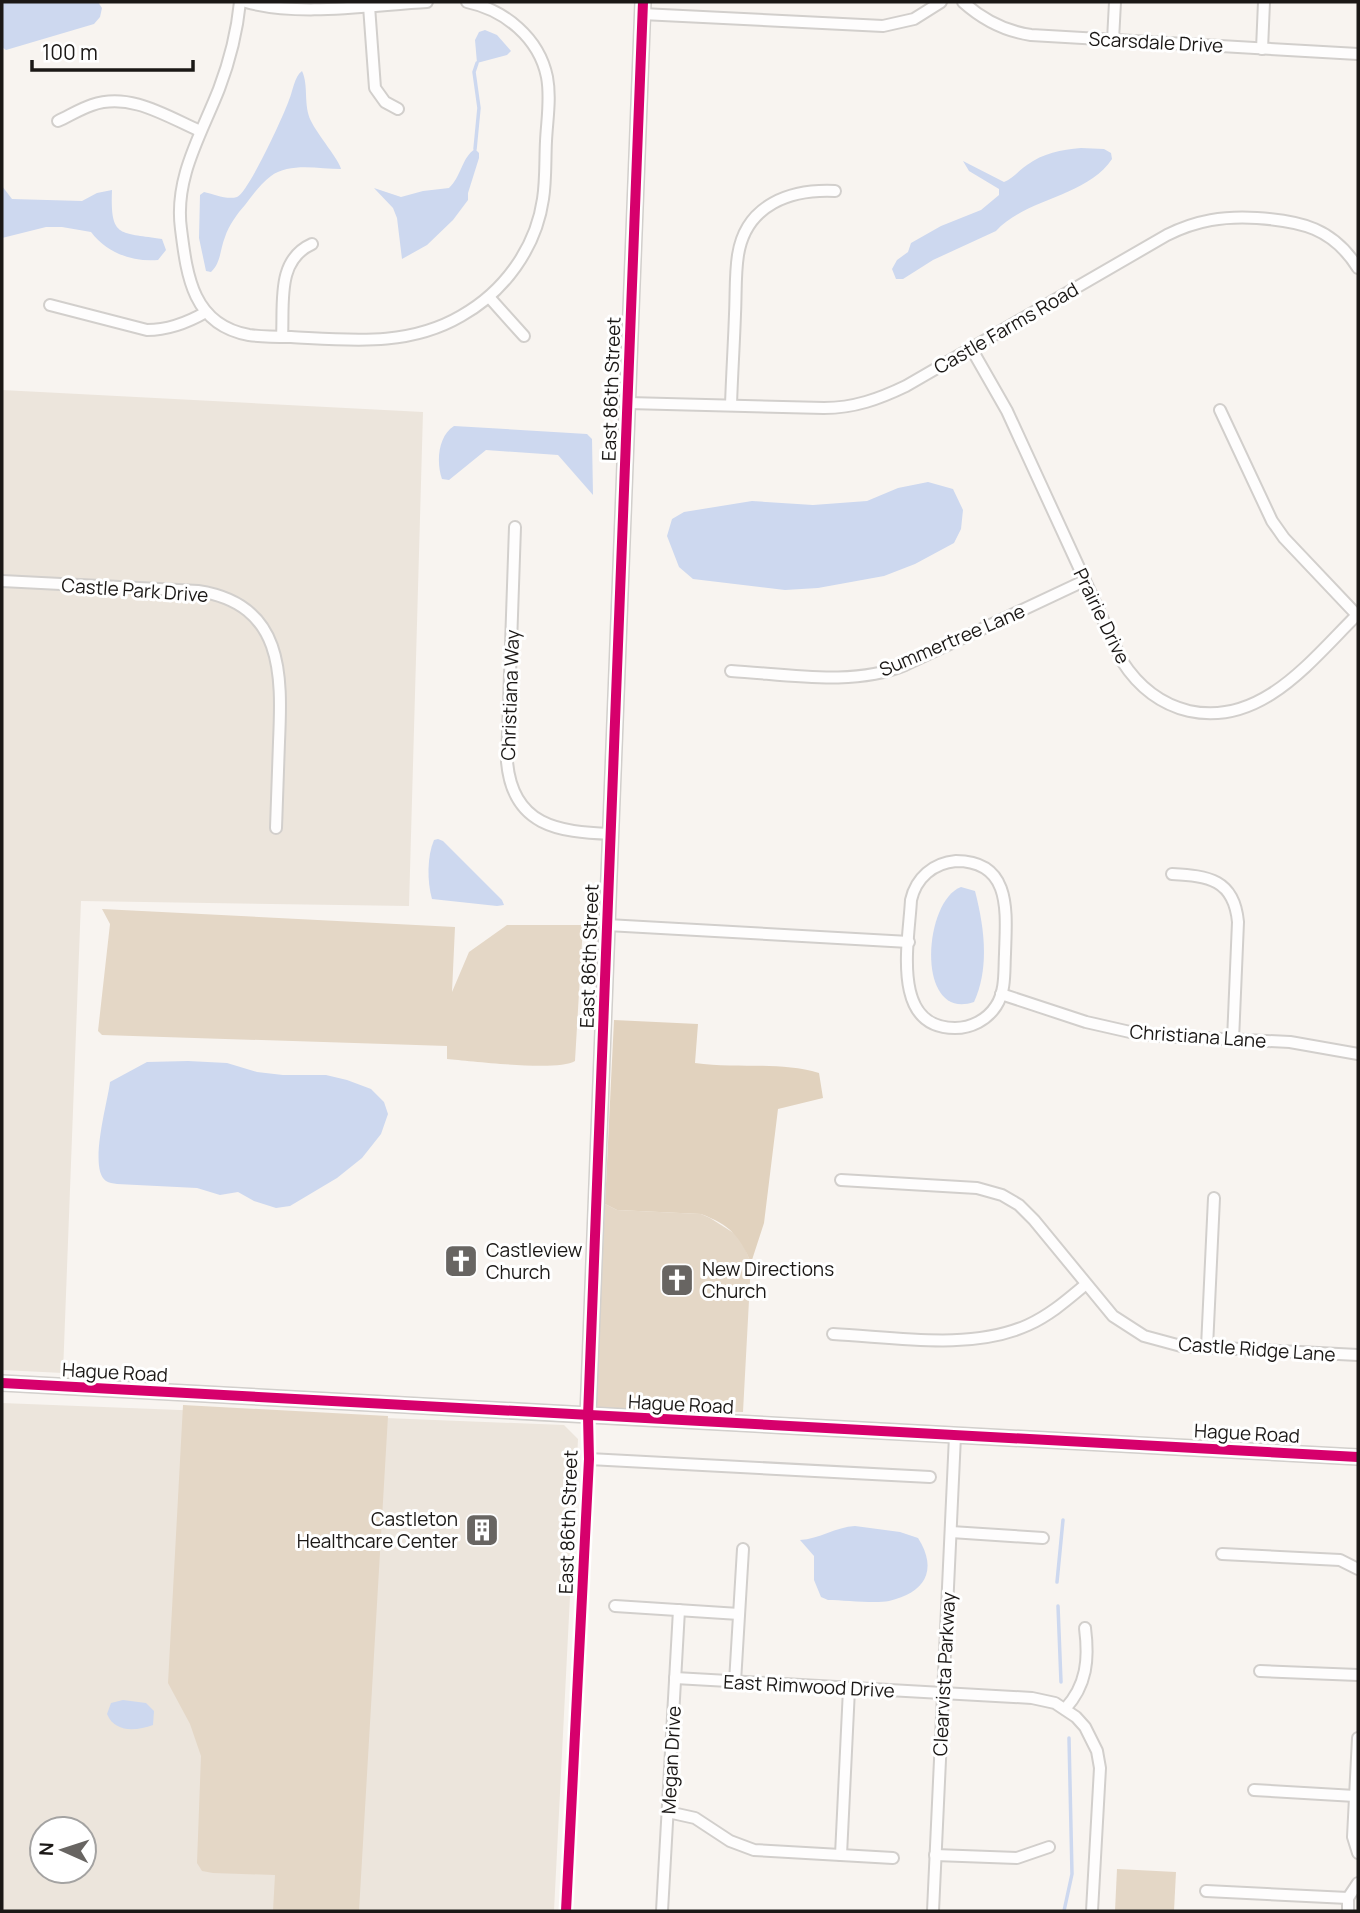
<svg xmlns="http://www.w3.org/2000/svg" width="1360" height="1913" font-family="Manrope,sans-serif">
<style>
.built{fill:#ece5dc;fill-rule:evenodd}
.green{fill:#e4d7c6}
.forest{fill:#e1d2be}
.water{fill:#cdd8ef}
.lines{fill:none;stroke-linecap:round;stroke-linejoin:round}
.stream{stroke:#cdd8ef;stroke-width:3.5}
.minor-casing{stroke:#d2cfcc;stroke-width:14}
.tertiary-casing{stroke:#d2cfcc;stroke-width:18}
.minor{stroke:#fefdfd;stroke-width:10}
.tertiary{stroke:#fefdfd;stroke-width:14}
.cycleway-casing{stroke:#fff;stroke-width:15}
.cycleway{stroke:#d6006c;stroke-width:10}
.labels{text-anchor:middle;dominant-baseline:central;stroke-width:6;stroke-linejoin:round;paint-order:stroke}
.street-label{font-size:19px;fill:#1b1816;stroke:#fff}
.poi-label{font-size:19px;fill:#1b1816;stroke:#fff;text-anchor:start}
</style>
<rect width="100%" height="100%" fill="#f8f4f0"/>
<g class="built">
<polygon points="2,390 423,412 409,906 81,901 63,1373 2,1370"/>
<path d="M2,1403L564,1425L578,1439L554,1911H2ZM42,1829H84V1871H42Z"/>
</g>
<g class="green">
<path d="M102,909L455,927L452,992L469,952L507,925H583L575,1061C558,1072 472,1061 447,1059V1046L102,1035L98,1031L110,924Z"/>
<polygon points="605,1204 617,1210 701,1214 710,1218 740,1237 751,1263 743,1412 595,1408"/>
<polygon points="183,1405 388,1416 359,1911 273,1911 275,1875 213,1873 202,1871 197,1863 201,1756 190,1724 168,1683"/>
<polygon points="1117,1869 1176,1872 1174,1911 1115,1911"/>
</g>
<path class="forest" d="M614,1020L698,1024L695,1063C736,1069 779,1061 819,1073L823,1098L778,1109L764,1223L751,1263C740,1236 730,1225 701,1214L617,1210L605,1204Z"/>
<g class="water">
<polygon points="2,2 98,2 102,8 100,17 94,24 6,50 2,47"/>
<polygon points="485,30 497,35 511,51 507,55 477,63 475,40 479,32"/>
<path d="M302,71C309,86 303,105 311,121C317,134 340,161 341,169C319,169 290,162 271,176C260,184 253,195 245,205C237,214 229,225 225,237C220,249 221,263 211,272L206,271L199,238L200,195L204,192C213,194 227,200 237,197C248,193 284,115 289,100C293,91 294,77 302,71Z"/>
<path d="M1081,148L1104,149L1111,153L1112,159C1087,197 1026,198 996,231L933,260L903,279H896L892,269L897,260L908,252L911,243L941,226L981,210L999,195V189L969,171L963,161L1004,182C1014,178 1018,171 1027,165C1043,153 1061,150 1081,148Z"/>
<path d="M475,149L479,153V158L468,193V200L453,220L427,245L402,259L397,218L393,208L374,188L401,197L423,191L449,188C461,177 462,157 475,149Z"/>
<path d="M2,186L12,199L82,201L97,193L112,190C110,239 120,232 162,239L166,250L158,260C132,262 107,253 91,232L62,227H46L2,238Z"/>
<path d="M454,426L587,434L592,439L593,495L558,455L486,450L449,480L442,479C436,462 438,436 454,426Z"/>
<polygon points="928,482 953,489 963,510 961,529 954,543 915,564 884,576 818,588 785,590 693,579 679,567 667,536 672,519 684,512 752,501 813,505 867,501 898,488"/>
<path d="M438,839L443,841L502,900L504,905L497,906L432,899C427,882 427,856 434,840Z"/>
<path d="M961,887L975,891C984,926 990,967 974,1002C915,1022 923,901 961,887Z"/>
<path d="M188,1061L227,1063L257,1072L283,1075H326L347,1080L371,1089L384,1102L388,1114L381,1134L362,1158L337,1178L290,1206L276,1208L254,1201L238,1192L220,1195L197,1188L117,1184C113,1183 109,1183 106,1181C88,1169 108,1101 110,1082L147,1062Z"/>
<path d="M855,1526L900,1532L918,1538C939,1571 924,1593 889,1601C875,1604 844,1600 828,1600L821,1597L814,1580V1556L800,1540C819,1539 836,1527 855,1526Z"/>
<path d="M123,1700L146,1703L154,1711L153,1725C136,1731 115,1733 107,1714L111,1703Z"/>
</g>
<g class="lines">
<g class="stream">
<polyline points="475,149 479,108 474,72 477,63"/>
<polyline points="1057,1582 1063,1520"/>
<polyline points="1058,1606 1061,1682"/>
<polyline points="1064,1911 1072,1874 1069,1738"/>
</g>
<g class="minor-casing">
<g id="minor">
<path d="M240,2C237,32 230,60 219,89C201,135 174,178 181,229C187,277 193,325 249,335C263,337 277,337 291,337C350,340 408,347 461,316C504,292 536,248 543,199C546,180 545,160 546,141C547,120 551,98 547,77C539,38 505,10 467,2"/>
<path d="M246,2C299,17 372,5 427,2"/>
<path d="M963,2C983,20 1004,31 1031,35L1358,54"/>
<polyline points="369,6 375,88 385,102 398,109"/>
<polyline points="642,14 883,26 914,19 941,2"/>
<polyline points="1113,40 1115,2"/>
<polyline points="1262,49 1264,2"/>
<path d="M58,121C69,116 80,109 92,105C130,92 166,116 200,131"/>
<polyline points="489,297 524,336"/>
<path d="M50,305L147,330C169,330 187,323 206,312"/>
<path d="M282,337C284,303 276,260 312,244"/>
<path d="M971,348L1007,411L1122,661C1138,686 1160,704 1189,711C1262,727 1312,659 1358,614"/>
<path d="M628,403L824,408C854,408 879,399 906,386L1167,235C1197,220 1224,216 1257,218C1301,221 1333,228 1358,268"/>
<path d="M731,405C732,374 734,344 735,314C736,294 735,274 738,255C746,204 791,189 835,191"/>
<polyline points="1220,410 1272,521 1284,538 1357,615"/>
<path d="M515,527L507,762C513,826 558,832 611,834"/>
<path d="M2,581L198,591C284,604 282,674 279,742C278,771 277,800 276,828"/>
<path d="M731,671C786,674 853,687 905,665L1084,581"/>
<path d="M956,861C1013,861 1006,914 1005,954C1004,971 1006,991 996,1006C987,1020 971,1028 955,1028C890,1028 909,941 911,900C916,878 933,863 956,861Z"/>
<path d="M1172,874C1208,876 1234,879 1238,922L1233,1040"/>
<polyline points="607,925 909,942"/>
<polyline points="1001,994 1086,1022 1130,1032 1160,1036 1290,1042 1358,1054"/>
<polyline points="841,1180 977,1188 1002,1195 1019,1205 1034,1220 1113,1316 1144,1336 1181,1346 1358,1355"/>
<path d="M833,1334C894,1337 971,1351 1028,1325C1050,1315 1067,1300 1085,1285"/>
<polyline points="1207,1347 1214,1198"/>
<polyline points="589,1459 930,1477"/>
<polyline points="951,1532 1043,1538"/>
<polyline points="1222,1554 1340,1560 1358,1569"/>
<polyline points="615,1606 739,1614"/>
<polyline points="1260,1671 1358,1675"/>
<polyline points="675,1678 1032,1698 1055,1703 1076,1717 1085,1727 1097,1751 1100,1768 1092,1911"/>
<polyline points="735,1682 743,1549"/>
<path d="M1065,1709C1087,1685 1089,1659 1085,1628"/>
<polyline points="1358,1738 1353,1837 1358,1853"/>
<polyline points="1254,1790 1355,1796"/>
<polyline points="668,1812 695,1818 730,1841 754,1850 893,1858"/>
<polyline points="841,1855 849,1689"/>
<polyline points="935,1855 1017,1858 1049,1847"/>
<polyline points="1206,1891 1348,1898"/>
<polyline points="566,1911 589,1459 588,1416"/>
<polyline points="662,1911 679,1610"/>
<polyline points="933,1911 955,1436"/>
<polyline points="1348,1911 1348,1898 1358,1883"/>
</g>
</g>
<g class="tertiary-casing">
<g id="tertiary">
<polyline points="2,1383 1358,1457"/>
<polyline points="588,1416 643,2"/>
</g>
</g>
<use href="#minor" class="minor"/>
<use href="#tertiary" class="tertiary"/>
<g class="cycleway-casing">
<g id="cycleway">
<polyline points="2,1383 1358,1457"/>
<polyline points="566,1911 589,1459 588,1416 643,2"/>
</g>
</g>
<use href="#cycleway" class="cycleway"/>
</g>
<defs>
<g id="church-square" transform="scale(1.75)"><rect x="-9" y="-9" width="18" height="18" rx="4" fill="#686562" stroke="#fff"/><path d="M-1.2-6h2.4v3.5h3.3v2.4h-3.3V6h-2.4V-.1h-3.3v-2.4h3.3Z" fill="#fff"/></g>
<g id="building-square" transform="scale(1.75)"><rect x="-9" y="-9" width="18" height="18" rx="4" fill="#686562" stroke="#fff"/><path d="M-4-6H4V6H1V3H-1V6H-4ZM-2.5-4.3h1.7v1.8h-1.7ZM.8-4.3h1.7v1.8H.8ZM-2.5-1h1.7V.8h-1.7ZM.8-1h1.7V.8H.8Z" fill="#fff"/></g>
</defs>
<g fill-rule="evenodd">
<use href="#church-square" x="461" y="1261"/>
<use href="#church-square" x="677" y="1280"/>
<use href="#building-square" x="482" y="1530"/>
</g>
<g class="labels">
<g class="street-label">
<text transform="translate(1156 42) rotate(3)">Scarsdale Drive</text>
<text transform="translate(1006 328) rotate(-30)">Castle Farms Road</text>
<text transform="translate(611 389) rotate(-88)">East 86th Street</text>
<text transform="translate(135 590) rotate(4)">Castle Park Drive</text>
<text transform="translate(1102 616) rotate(64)">Prairie Drive</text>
<text transform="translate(952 640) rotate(-23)">Summertree Lane</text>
<text transform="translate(510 695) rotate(-88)">Christiana Way</text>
<text transform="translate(589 956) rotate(-88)">East 86th Street</text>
<text transform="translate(1198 1036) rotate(4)">Christiana Lane</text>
<text transform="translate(1257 1349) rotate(4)">Castle Ridge Lane</text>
<text transform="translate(115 1372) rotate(3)">Hague Road</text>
<text transform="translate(681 1404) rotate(3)">Hague Road</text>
<text transform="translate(1247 1433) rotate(3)">Hague Road</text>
<text transform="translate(568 1522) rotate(-88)">East 86th Street</text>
<text transform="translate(944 1674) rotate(-87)">Clearvista Parkway</text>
<text transform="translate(809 1686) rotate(3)">East Rimwood Drive</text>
<text transform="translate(671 1760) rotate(-87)">Megan Drive</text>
</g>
<g class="poi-label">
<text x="486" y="1250">Castleview<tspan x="486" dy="22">Church</tspan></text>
<text x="702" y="1269">New Directions<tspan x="702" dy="22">Church</tspan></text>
<text x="458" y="1519" text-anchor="end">Castleton<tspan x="458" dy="22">Healthcare Center</tspan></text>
</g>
</g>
<rect width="1360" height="1913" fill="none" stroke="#1b1816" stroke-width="7"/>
<g transform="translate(63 1850) rotate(273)"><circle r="33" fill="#ffffff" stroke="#a4a3a2" stroke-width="2"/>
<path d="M0-5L12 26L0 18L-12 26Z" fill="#686562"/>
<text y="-10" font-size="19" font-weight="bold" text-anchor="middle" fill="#1b1816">N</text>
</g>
<path d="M32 60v10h161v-10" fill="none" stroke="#1b1816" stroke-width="3.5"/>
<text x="42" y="60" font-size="21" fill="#1b1816" stroke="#ffffff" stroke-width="5" paint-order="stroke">100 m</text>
</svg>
